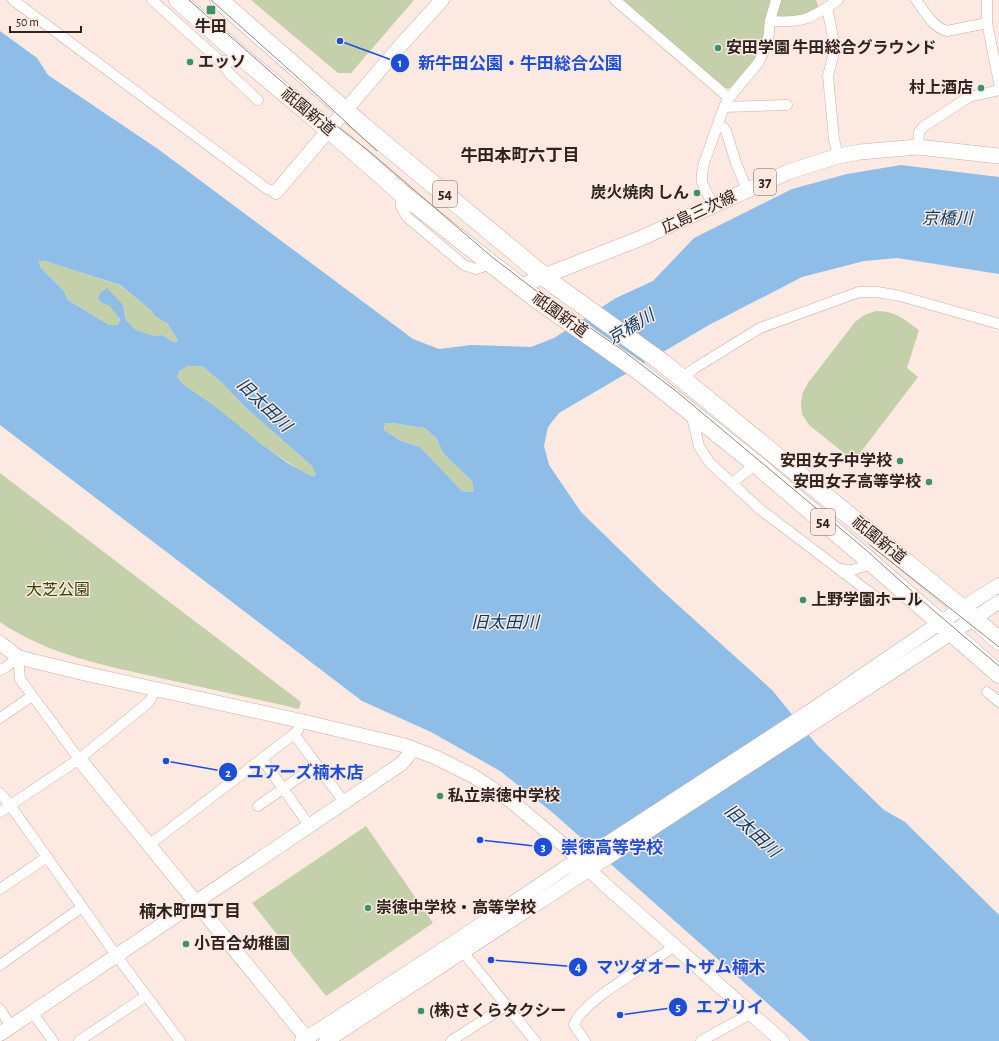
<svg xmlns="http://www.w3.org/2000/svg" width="999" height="1041" font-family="'Alegreya Sans','Noto Sans JP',sans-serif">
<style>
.green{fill:#c3d0a9}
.water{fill:#8ebde8;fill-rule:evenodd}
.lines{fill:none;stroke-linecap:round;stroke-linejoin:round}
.street-casing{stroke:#cbaea2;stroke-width:11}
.secondary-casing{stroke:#cbaea2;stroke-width:15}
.primary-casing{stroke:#cbaea2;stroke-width:16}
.highway-casing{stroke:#cbaea2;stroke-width:19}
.street{stroke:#fff;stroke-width:10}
.secondary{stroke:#fff;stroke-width:14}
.primary{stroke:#fff;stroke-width:15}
.highway{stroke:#fff;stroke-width:18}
.tram{stroke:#958680;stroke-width:1}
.poi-dot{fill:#3c9367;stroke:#fce9e2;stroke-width:1.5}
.labels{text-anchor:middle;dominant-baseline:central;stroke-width:3;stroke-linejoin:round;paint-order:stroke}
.shield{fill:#fce9e2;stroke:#6c5e59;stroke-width:1}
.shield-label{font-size:15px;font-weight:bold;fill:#2e231e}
.poi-label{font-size:16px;font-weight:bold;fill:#2e231e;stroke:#fce9e2;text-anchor:start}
.street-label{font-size:16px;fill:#2e231e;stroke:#fce9e2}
.park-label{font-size:16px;fill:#334200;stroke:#fce9e2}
.neighbourhood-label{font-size:17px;font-weight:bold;fill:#2e231e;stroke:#fce9e2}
.water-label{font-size:17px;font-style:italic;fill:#073d66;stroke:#fce9e2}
.leader{fill:none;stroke:#1d4ed8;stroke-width:1.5}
.callout-dot{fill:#1d4ed8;stroke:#fce9e2;stroke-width:1.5}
.mark-label{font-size:12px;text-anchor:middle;font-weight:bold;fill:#fff}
.callout-label{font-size:17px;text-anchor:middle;font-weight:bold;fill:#1d4ed8;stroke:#fce9e2;stroke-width:3;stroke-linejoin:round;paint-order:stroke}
</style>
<rect width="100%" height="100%" fill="#fce9e2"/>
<g class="green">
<polygon points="251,0 414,0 351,73 338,73"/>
<polygon points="621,0 771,0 765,22 764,38 755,59 730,88 724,88"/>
<polygon points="780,0 816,0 820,10 809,15 775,19"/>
<polygon points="38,261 45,261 119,285 152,310 156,317 167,323 178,340 175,343 162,335 154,336 135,331 126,320 123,305 109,304 120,319 118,325 109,325 68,300 64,291 41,268"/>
<path d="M876,311C894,310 905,320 919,330L907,368L918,377L854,461L809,425L802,414L801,402L803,392L808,383L855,322L864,315Z"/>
<path d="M188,366H202L221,382L246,408L312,466L316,475L313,478C267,451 226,417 184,385L177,377L178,371Z"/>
<polygon points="385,423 393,423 425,428 437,439 443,453 472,481 474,492 462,491 420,447 401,441 384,430"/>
<path d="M0,473L301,702L299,709C252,698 206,688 160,678C104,665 48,655 0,622Z"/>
<polygon points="366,826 433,923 326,996 252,903"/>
</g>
<path class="water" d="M0,31L37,58L48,75L158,149L413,339L439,349L471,345L531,347L554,338L616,298L653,281L694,238L792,189L847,174L901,165L999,177V274L897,258L864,261L802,277L709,325L559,413L548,427L544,446L549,465L581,512L658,587L772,690L817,745L884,810L905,822L999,915V1041H810L552,812L500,771L431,732L362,701L0,425ZM38,261H45L120,285L151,310L156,317L167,323L178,340L175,343L162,335L154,336L135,330L126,320L123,305L107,288L101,292L98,298L102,303L109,305L120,319L118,325H109L68,300L64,291L41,268ZM188,366H202L221,382L246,408L312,466L316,475L313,477L289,464L260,443L217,408L184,385L177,377L179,371ZM385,423H393L425,428L437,439L443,453L472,481L474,492L462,491L420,447L401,441L384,430Z"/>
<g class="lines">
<g class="street-casing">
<g id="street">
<polyline points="13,0 267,189 276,192"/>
<polyline points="152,0 220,61 230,74 258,100"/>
<polyline points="615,0 729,98"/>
<path d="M916,0C924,10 933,28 947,31L987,23"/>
<polyline points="987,0 987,23 999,83"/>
<polyline points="827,7 835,48 828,76 834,139 838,156"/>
<path d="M770,21C804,23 810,19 838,0"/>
<polyline points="220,61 248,62"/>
<polyline points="724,107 787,105"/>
<polyline points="718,126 724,128 726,131 736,163 747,190"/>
<polyline points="918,147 919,132 923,127 969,97 999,90"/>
<polyline points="400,192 401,206 407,217 464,265 476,269 491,264"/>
<polyline points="713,206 702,182 702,173 704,163 724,107 729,98 759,62 768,41 770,21 776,0"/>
<polyline points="681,379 695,368 760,328 859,292 877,292 900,296 999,324"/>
<polyline points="691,413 699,446 709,462 761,510 881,601"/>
<polyline points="732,483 756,464"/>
<polyline points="840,569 852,570 873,564"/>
<polyline points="18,657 20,679 79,759"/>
<polyline points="0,670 5,668 18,657"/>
<polyline points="987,692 999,702"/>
<polyline points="0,718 32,696"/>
<polyline points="294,734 344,802"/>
<polyline points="262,759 309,825"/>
<polyline points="0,793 10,805 116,955 180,1041"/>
<polyline points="258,806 317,765"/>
<polyline points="0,812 79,759 149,702 156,689"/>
<polyline points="149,845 294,734 298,730 301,721"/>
<polyline points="0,889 47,857"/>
<polyline points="459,947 535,1041"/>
<polyline points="0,965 82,907"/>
<polyline points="0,1009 11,1027"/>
<polyline points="32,1012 53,1041"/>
<polyline points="79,1041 146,996"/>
<polyline points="451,1041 507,1005"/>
<path d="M585,1041L574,1025C582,1000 652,963 675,946"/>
<polyline points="701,1041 750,1014"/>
</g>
</g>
<g class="secondary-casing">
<g id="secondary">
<polyline points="276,192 401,45 442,0"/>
<polyline points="0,643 18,657 33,661 87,674 301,721 403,745 435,757 473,776 511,801 567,848 603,883 782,1041"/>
<polyline points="79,759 309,1041"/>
<polyline points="0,1034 401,764 408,756 412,748"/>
<polyline points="302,1041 455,942 565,868 591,854 812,710 941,622 999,585"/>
<polyline points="326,1041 999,602"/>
</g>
</g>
<g class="primary-casing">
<polyline id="primary" points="522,286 544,276 639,239 788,172 838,156 860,152 918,147 999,156"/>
</g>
<g class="highway-casing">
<g id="highway">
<polyline points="178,0 248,62 348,146 400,192 535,298 643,374 756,464 873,564 999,674"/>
<polyline points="219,0 364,127 556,286 663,363 963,609 999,641"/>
</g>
</g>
<use href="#street" class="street"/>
<use href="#secondary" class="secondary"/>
<use href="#primary" class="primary"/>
<use href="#highway" class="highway"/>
<g class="tram">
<polyline points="189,0 297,95 370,152 492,257 535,290 621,349 676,391 866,550 933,610 999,666"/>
<polyline points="211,0 306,85 377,151"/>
<polyline points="870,545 999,647"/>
</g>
</g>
<g class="poi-dot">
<rect x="206" y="5" width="10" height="10" rx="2"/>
<circle cx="718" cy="48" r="4"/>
<circle cx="190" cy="62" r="4"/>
<circle cx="981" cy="88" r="4"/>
<circle cx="697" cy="193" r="4"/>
<circle cx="900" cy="461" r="4"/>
<circle cx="929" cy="482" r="4"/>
<circle cx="803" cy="600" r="4"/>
<circle cx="440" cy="796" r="4"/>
<circle cx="368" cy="908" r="4"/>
<circle cx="186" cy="944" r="4"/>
<circle cx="421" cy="1011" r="4"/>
</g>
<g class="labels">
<g class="shield">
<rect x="754" y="169" width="22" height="26" rx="3"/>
<rect x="433" y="181" width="24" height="26" rx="3"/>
<rect x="811" y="509" width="24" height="26" rx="3"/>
</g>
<g class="shield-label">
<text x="765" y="182">37</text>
<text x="445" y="194">54</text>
<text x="823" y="522">54</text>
</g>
<g class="poi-label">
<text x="211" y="27" text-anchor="middle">牛田</text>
<text x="726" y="48">安田学園 牛田総合グラウンド</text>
<text x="198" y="62">エッソ</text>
<text x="973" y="88" text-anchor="end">村上酒店</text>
<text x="689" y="193" text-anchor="end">炭火焼肉 しん</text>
<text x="892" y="461" text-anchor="end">安田女子中学校</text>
<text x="921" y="482" text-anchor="end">安田女子高等学校</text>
<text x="811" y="600">上野学園ホール</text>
<text x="448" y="796">私立崇徳中学校</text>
<text x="376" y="908">崇徳中学校・高等学校</text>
<text x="194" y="944">小百合幼稚園</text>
<text x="429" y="1011">(株)さくらタクシー</text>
</g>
<g class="street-label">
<text transform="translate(308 112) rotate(40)">祇園新道</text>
<text transform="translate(699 212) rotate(-25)">広島三次線</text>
<text transform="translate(560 315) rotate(36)">祇園新道</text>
<text transform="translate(879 540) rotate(39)">祇園新道</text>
</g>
<g class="park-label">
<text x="58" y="590">大芝公園</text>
</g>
<g class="neighbourhood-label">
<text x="520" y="155">牛田本町六丁目</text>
<text x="190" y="911">楠木町四丁目</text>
</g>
<g class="water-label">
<text x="947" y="218">京橋川</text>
<text transform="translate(631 327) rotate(-31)">京橋川</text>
<text transform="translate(264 405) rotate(44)">旧太田川</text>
<text x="505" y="622">旧太田川</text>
<text transform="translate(752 831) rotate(43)">旧太田川</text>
</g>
</g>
<path class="leader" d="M340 41L400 63M166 761L228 772M480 840L543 847M491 960L578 967M620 1015L678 1007"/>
<g class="callout-dot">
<circle cx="340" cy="41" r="4"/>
<circle cx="166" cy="761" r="4"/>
<circle cx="480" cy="840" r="4"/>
<circle cx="491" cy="960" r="4"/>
<circle cx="620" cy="1015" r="4"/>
<circle cx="400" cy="63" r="10"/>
<circle cx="228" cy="772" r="10"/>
<circle cx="543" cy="847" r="10"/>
<circle cx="578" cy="967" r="10"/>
<circle cx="678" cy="1007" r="10"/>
</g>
<g class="mark-label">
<text x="400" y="67">1</text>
<text x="228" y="777">2</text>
<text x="543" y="851">3</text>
<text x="578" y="971">4</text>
<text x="678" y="1011">5</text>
</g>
<g class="callout-label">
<text x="520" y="69">新牛田公園・牛田総合公園</text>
<text x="305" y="778">ユアーズ楠木店</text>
<text x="612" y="853">崇徳高等学校</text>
<text x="681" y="973">マツダオートザム楠木</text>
<text x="730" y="1013">エブリイ</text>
</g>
<path d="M10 26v6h71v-6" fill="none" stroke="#2e231e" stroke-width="2"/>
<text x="16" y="26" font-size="12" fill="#2e231e" stroke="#fce9e2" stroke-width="3" paint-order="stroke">50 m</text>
</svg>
